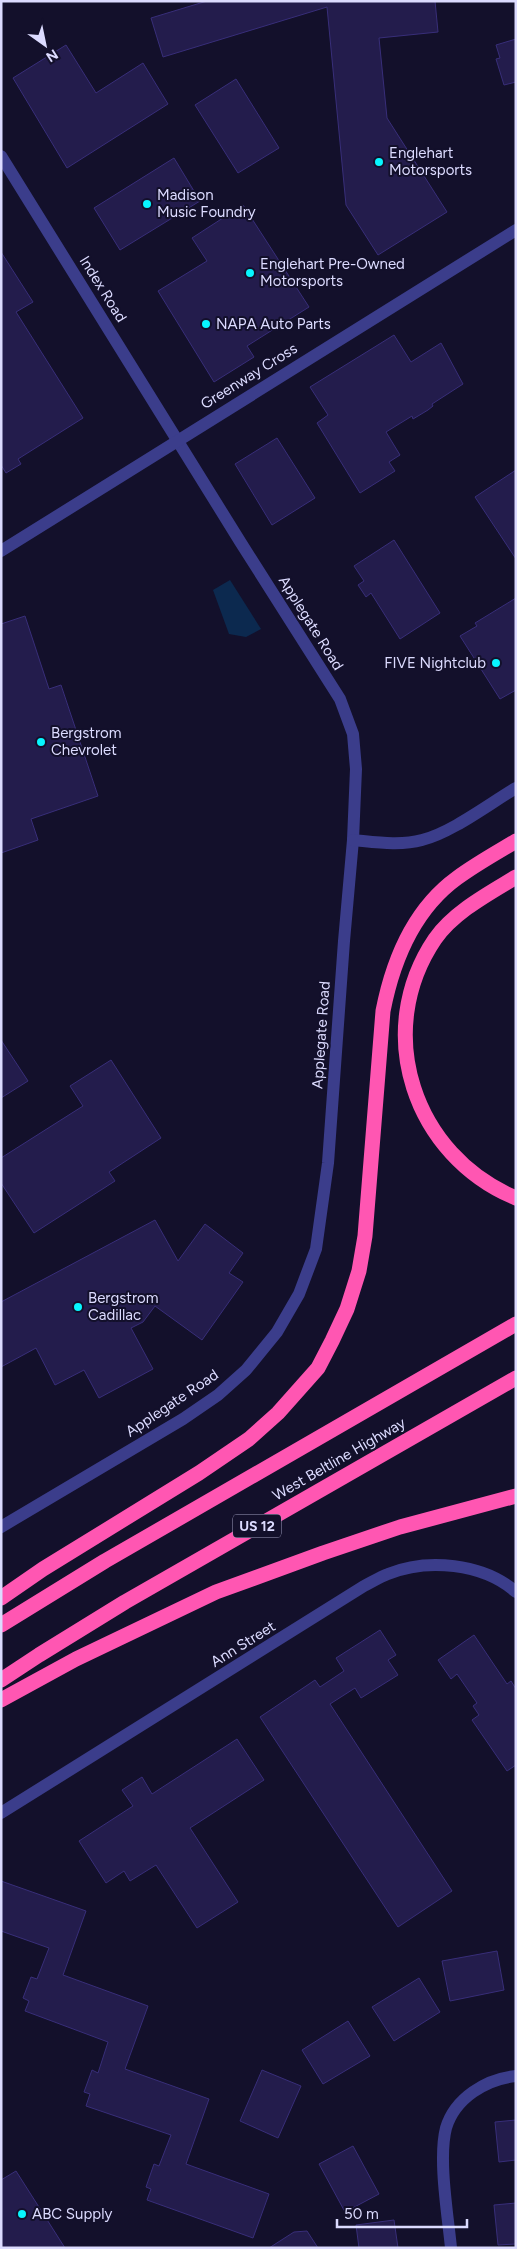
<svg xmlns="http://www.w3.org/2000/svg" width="517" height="2249" font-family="Figtree,sans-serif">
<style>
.water{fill:#0c294f}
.building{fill:#231c4c;stroke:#382e79}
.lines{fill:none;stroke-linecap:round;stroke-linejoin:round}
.minor{stroke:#3b3d8b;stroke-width:12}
.highway{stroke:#ff56b2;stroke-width:15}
.poi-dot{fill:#07f6ff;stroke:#13102b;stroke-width:2}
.labels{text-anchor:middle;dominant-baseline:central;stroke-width:4;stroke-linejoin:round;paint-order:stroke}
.shield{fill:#13102b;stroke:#a09ebf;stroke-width:1}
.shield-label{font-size:14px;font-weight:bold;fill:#dcdbff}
.poi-label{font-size:15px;fill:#dcdbff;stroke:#13102b;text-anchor:start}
.street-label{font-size:15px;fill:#dcdbff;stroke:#13102b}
</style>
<rect width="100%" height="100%" fill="#13102b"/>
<polygon class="water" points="230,580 261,629 246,637 229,634 213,590"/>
<g class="building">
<polygon points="207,1 435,1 438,32 379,38 387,118 447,212 378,255 346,205 327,7 163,57 151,18"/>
<polygon points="516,39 516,82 504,85 496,59 500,58 496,45"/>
<polygon points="66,45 96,93 143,63 168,104 67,168 13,78"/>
<polygon points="236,79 279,148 238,173 195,105"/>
<polygon points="174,158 200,201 120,250 94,208"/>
<polygon points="243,205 309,307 247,346 254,357 214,382 158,291 207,261 192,238"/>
<polygon points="1,252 33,302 16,312 83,418 18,459 21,464 6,473 1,465"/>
<polygon points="394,335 411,362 441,343 463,384 432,404 433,406 428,410 413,419 412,416 386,432 400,455 389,462 395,471 360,493 317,423 328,415 310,387"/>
<polygon points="277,438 315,498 272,525 235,464"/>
<polygon points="516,470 516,559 475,497"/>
<polygon points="394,540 440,613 400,639 371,593 366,597 358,585 364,581 354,566"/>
<polygon points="516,598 516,690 500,699 460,636 477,626 475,623"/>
<polygon points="25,616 49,689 61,685 98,796 31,819 38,840 1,853 1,624"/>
<polygon points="1,1040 28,1081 1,1098"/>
<polygon points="111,1060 161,1138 109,1172 115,1181 34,1233 1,1183 1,1158 83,1106 70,1086"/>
<polygon points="155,1220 178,1261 205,1224 243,1253 229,1273 243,1282 202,1340 155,1306 143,1322 131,1328 153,1369 99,1398 84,1370 55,1385 36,1348 1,1367 1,1302"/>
<polygon points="380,1630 396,1655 388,1660 398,1675 361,1698 355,1688 330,1704 452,1891 398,1927 260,1717 315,1680 320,1687 344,1671 336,1658"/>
<polygon points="474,1635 507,1684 511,1681 516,1689 516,1765 507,1771 472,1720 479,1715 473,1706 477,1703 457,1674 451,1679 438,1660"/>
<polygon points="237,1739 264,1780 190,1828 238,1902 197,1928 156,1865 130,1881 124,1871 106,1883 79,1841 133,1806 122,1790 142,1777 152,1794"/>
<polygon points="1,1881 86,1911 63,1975 148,2006 125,2069 209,2099 186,2164 269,2194 253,2238 147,2200 151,2189 146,2187 154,2164 159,2166 171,2135 86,2106 90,2094 84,2092 92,2070 98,2073 108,2042 25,2011 29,2001 23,1998 31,1977 37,1979 49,1948 1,1931"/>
<polygon points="497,1951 504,1990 450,2001 442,1961"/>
<polygon points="419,1978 440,2012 394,2041 372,2007"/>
<polygon points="348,2021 370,2056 323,2084 302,2050"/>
<polygon points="262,2070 301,2086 278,2138 240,2121"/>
<polygon points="516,2120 516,2160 499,2162 495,2122"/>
<polygon points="353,2146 379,2194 345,2212 319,2164"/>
<polygon points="16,2171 65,2248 1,2248 1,2180"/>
<polygon points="516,2203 516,2244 498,2245 494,2205"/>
<polygon points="394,2220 398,2248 359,2248 356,2225"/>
<polygon points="307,2231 318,2248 269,2248 294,2232"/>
</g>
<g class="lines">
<g class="minor">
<polyline points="1,156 241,543 340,699 353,734 356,769 353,840 344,941 328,1163 316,1249 299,1294 277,1332 246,1370 218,1395 183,1419 1,1527"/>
<polyline points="1,551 516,230"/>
<path d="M353,840C375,842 400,846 422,840C451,833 489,804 516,788"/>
<path d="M1,1813L364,1586C372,1582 380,1577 388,1574C427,1558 483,1563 516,1592"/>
<path d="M451,2248C448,2216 438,2159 446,2128C455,2098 486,2079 516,2076"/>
</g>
<g class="highway">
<path d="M516,877C488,894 454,912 435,939C372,1032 414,1156 516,1198"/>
<path d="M1,1598L43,1569L199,1473L249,1439L278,1413L318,1368L332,1341L347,1309L359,1271L365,1236L383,1011C393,960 413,910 457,878C476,864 496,853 516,841"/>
<polyline points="1,1625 105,1561 516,1324"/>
<polyline points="1,1680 39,1655 125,1602 516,1378"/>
<polyline points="1,1700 76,1659 216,1592 323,1553 400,1527 516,1496"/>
</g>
</g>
<g class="poi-dot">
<circle cx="379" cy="162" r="5"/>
<circle cx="147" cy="204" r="5"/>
<circle cx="250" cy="273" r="5"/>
<circle cx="206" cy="324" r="5"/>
<circle cx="496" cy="663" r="5"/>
<circle cx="41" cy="742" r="5"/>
<circle cx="78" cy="1307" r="5"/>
<circle cx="22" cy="2214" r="5"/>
</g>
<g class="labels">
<rect class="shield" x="233" y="1514.5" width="48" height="23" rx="4"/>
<g class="shield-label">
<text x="257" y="1526">US 12</text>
</g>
<g class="poi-label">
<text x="389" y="153">Englehart<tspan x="389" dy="17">Motorsports</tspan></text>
<text x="157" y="195">Madison<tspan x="157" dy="17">Music Foundry</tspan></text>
<text x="260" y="264">Englehart Pre-Owned<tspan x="260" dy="17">Motorsports</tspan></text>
<text x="216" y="324">NAPA Auto Parts</text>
<text x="486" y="663" text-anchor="end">FIVE Nightclub</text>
<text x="51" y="733">Bergstrom<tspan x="51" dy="17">Chevrolet</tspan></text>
<text x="88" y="1298">Bergstrom<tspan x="88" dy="17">Cadillac</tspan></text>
<text x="32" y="2214">ABC Supply</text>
</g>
<g class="street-label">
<text transform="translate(103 289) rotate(58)">Index Road</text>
<text transform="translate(249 376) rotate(-32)">Greenway Cross</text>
<text transform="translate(311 623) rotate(58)">Applegate Road</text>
<text transform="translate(321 1035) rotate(-86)">Applegate Road</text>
<text transform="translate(172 1403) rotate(-34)">Applegate Road</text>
<text transform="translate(339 1459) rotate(-30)">West Beltline Highway</text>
<text transform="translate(243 1644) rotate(-32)">Ann Street</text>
</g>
</g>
<rect width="517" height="2249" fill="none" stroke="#dcdbff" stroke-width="5"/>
<g transform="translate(45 45) rotate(147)" stroke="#13102b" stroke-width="4" paint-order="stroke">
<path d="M0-4L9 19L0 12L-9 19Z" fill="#dcdbff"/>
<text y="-8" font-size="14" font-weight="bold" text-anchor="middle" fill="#dcdbff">N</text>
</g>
<path d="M337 2219v8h130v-8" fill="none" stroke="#dcdbff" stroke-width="2.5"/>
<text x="344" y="2219" font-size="15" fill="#dcdbff" stroke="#13102b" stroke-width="4" paint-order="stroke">50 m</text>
</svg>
